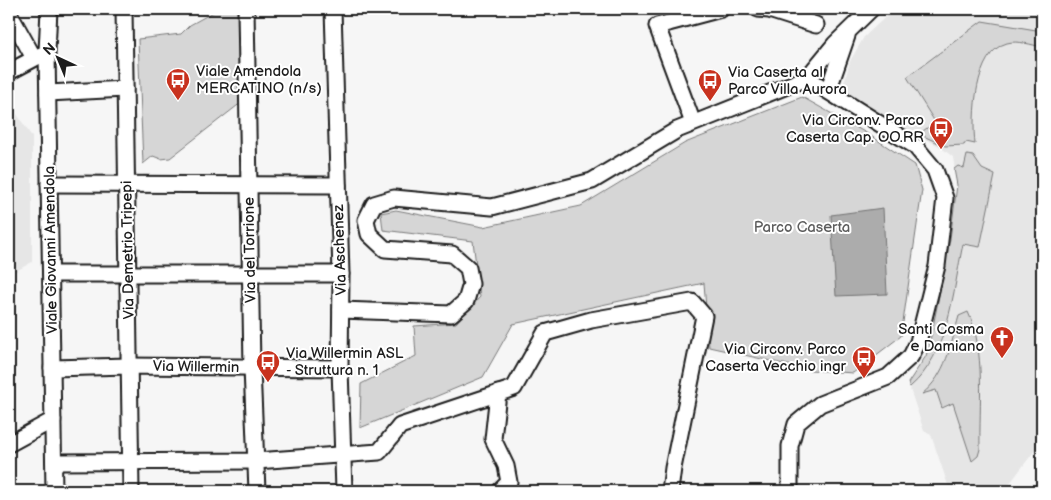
<svg xmlns="http://www.w3.org/2000/svg" width="1051" height="500" font-family="'Balsamiq Sans',sans-serif">
<style>
.built{fill:#e6e6e6}
.green{fill:#d6d6d6;stroke:#797979}
.water{fill:#acacac;stroke:#727272}
.lines{fill:none;stroke-linecap:round;stroke-linejoin:round}
.minor-casing{stroke:#1c1c1c;stroke-width:19}
.minor{stroke:#fff;stroke-width:15}
.labels{text-anchor:middle;dominant-baseline:central;stroke-width:4;stroke-linejoin:round;paint-order:stroke}
.poi-label{font-size:15px;fill:#1c1c1c;stroke:#fff;text-anchor:start}
.park-label{font-size:15px;fill:#5d5d5d;stroke:#fff}
.street-label{font-size:15px;fill:#1c1c1c;stroke:#fff}
</style>
<rect width="100%" height="100%" fill="#f6f6f6"/>
<filter id="ink" filterUnits="userSpaceOnUse"><feTurbulence type="fractalNoise" baseFrequency=".02" numOctaves="2"/><feDisplacementMap in="SourceGraphic" scale="10" xChannelSelector="R" yChannelSelector="G"/><feConvolveMatrix kernelMatrix="1 2 1 2 8 2 1 2 1" color-interpolation-filters="sRGB"/></filter>
<g filter="url(#ink)">
<g class="built">
<polygon points="894,9 1042,9 1042,441 1004,491 950,491 931,435 924,431 908,383 926,356 932,332 950,239 957,185 953,157 939,146 897,125 846,91 844,83 850,61 864,37"/>
<polygon points="9,102 32,137 32,262 9,275"/>
</g>
<g class="green">
<polygon points="219,9 240,9 242,102 170,158 161,159 153,156 143,164 138,39 181,34 190,25"/>
<path d="M982,21L1042,31V47C1032,45 1018,40 1007,43C974,52 972,117 975,144L966,142L964,145L945,146L919,134L935,122L907,77Z"/>
<polygon points="802,97 868,134 915,165 922,190 901,336 853,373 810,370 709,347 704,283 513,324 483,377 360,428 361,384 416,356 414,326 456,323 480,297 473,241 383,230 381,213 396,210 483,227 581,206 685,143"/>
<path d="M967,155L973,156L982,169L995,175L980,247L963,244C953,291 949,354 910,387L908,383L926,356L932,332L950,239L957,185L954,169L958,166L964,168Z"/>
<path d="M968,312C986,350 979,406 980,449L978,456L972,461L953,403L942,408L936,390L922,394C946,375 951,344 959,316Z"/>
</g>
<polygon class="water" points="883,208 887,294 836,296 831,215"/>
<g class="lines">
<g class="minor-casing">
<g id="minor">
<polyline points="49,9 47,52 54,491"/>
<polyline points="124,9 131,491"/>
<polyline points="246,9 252,368 257,491"/>
<polyline points="333,9 341,274 340,368 344,491"/>
<polyline points="758,9 769,10 816,25"/>
<polyline points="9,13 34,58"/>
<polyline points="9,72 41,55"/>
<polyline points="828,91 847,36"/>
<polyline points="48,93 125,89"/>
<polyline points="693,123 657,26 721,9"/>
<polyline points="49,184 338,185"/>
<polyline points="51,274 341,274"/>
<polyline points="341,310 451,314 466,301 471,284 468,268 452,254 385,249 369,234 366,220 374,204 394,198 492,207 592,181 677,130 807,78 835,44 871,9"/>
<polyline points="52,368 129,366 340,368"/>
<polyline points="498,393 493,439 506,466 509,482 500,491"/>
<polyline points="9,444 53,420"/>
<polyline points="54,462 256,461 379,452 400,426 514,388 545,333 591,320 692,302 704,316 673,468 670,491"/>
<polyline points="790,491 790,446 796,424 820,404 888,377 911,356 918,342 937,266 945,198 935,170 915,146 807,78"/>
</g>
</g>
<use href="#minor" class="minor"/>
</g>
</g>
<defs>
<g id="bus-pin" transform="scale(1.25)"><path d="M0 17L-7.5 6A9.5 9.5 0 1 1 7.5 6Z" fill="#c8321e" stroke="#fff"/><path d="M-5-6H5V4H4V6H2V4H-2V6H-4V4H-5ZM-3.5-4V0h7V-4ZM-3.5 1.2v1.5H-2V1.2ZM2 1.2v1.5H3.5V1.2Z" fill="#fff"/></g>
<g id="church-pin" transform="scale(1.25)"><path d="M0 17L-7.5 6A9.5 9.5 0 1 1 7.5 6Z" fill="#c8321e" stroke="#fff"/><path d="M-1.2-6h2.4v3.5h3.3v2.4h-3.3V6h-2.4V-.1h-3.3v-2.4h3.3Z" fill="#fff"/></g>
</defs>
<g fill-rule="evenodd">
<use href="#bus-pin" x="178" y="80"/>
<use href="#bus-pin" x="710" y="81"/>
<use href="#bus-pin" x="941" y="129"/>
<use href="#church-pin" x="1002" y="338"/>
<use href="#bus-pin" x="864" y="358"/>
<use href="#bus-pin" x="268" y="362"/>
</g>
<g class="labels">
<g class="poi-label">
<text x="196" y="71">Viale Amendola<tspan x="196" dy="17">MERCATINO (n/s)</tspan></text>
<text x="728" y="72">Via Caserta al<tspan x="728" dy="17">Parco Villa Aurora</tspan></text>
<text x="924" y="120" text-anchor="end">Via Circonv. Parco<tspan x="924" dy="17">Caserta Cap. OO.RR</tspan></text>
<text x="984" y="329" text-anchor="end">Santi Cosma<tspan x="984" dy="17">e Damiano</tspan></text>
<text x="846" y="349" text-anchor="end">Via Circonv. Parco<tspan x="846" dy="17">Caserta Vecchio ingr</tspan></text>
<text x="286" y="353">Via Willermin ASL<tspan x="286" dy="17">- Struttura n. 1</tspan></text>
</g>
<g class="park-label">
<text x="802" y="227">Parco Caserta</text>
</g>
<g class="street-label">
<text transform="translate(51 250) rotate(-91)">Viale Giovanni Amendola</text>
<text transform="translate(128 250) rotate(-91)">Via Demetrio Tripepi</text>
<text transform="translate(250 250) rotate(-91)">Via del Torrione</text>
<text transform="translate(340 250) rotate(-92)">Via Aschenez</text>
<text transform="translate(196 367) rotate(1)">Via Willermin</text>
</g>
</g>
<rect width="1051" height="500" fill="none" stroke="#fff" stroke-width="30"/>
<rect x="15" y="15" width="1021" height="470" fill="none" stroke="#1c1c1c" stroke-width="2" filter="url(#ink)"/>
<g transform="translate(58 58) rotate(316)" stroke="#ffffff" stroke-width="4" paint-order="stroke">
<path d="M0-4L9 19L0 12L-9 19Z" fill="#1c1c1c"/>
<text y="-8" font-size="14" font-weight="bold" text-anchor="middle" fill="#1c1c1c">N</text>
</g>
</svg>
